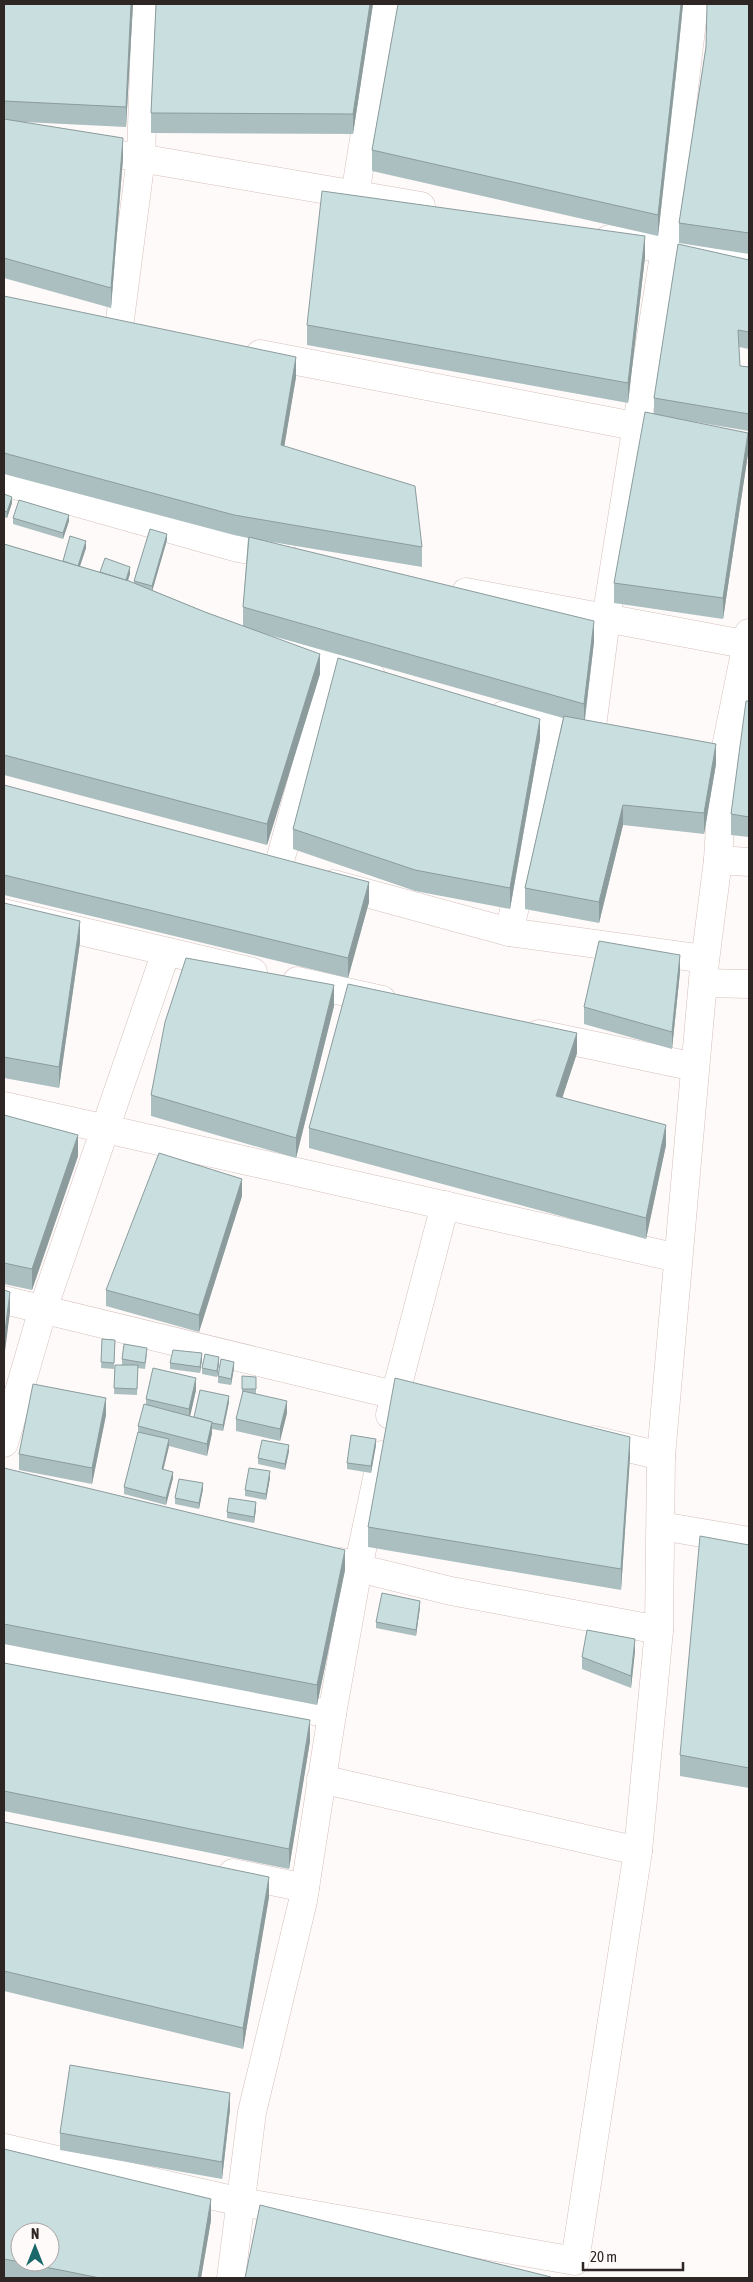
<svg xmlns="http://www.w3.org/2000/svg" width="753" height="2282" font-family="'Asap Condensed',sans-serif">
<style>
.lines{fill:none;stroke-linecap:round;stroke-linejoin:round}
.minor-casing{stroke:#d4c0bc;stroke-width:29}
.minor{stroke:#fff;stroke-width:28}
.wall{fill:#acbfc0}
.shaded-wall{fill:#8c9b9c}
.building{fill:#c8dedf;stroke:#8c9b9c}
</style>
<rect width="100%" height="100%" fill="#fefaf9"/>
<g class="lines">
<g class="minor-casing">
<g id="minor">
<polyline points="87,149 421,206"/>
<polyline points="355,195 386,4"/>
<polyline points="609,239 749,264"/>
<polyline points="119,327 141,158 146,4"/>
<polyline points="260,354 749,448"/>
<polyline points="4,482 238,548 284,556"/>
<polyline points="466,592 749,645"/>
<polyline points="284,648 371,676"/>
<polyline points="504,715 557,730 598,735"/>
<polyline points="591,734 606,619 665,249 694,4"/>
<polyline points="718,860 749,862"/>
<polyline points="278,868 334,664"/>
<polyline points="333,884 509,932 705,959"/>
<polyline points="4,913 253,972"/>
<polyline points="509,932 557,730"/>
<polyline points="297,981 382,1000"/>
<polyline points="703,983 749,984"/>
<polyline points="539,1034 695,1067"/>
<polyline points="4,1106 678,1258"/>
<polyline points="4,1300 411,1399"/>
<polyline points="390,1415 445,1205"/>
<polyline points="594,1440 661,1456"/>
<polyline points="4,1443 43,1309 166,952"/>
<polyline points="661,1526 749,1541"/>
<polyline points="341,1562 358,1568 382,1455"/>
<polyline points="4,1657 332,1714"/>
<polyline points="321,1779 638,1851"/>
<polyline points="233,1873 305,1888"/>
<polyline points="4,2148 241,2202 575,2261 638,1851 659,1630"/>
<polyline points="231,2278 252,2112 303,1901 332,1714 358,1568 451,1591 659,1630 661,1456 704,969 718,860 724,757 749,633"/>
</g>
</g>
<use href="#minor" class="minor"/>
</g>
<g class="wall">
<polygon points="4,4 133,4 126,127 24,122 123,158 111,308 4,278"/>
<polygon points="156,4 373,4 353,134 151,133 151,113"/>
<polygon points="398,4 683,4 676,74 658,236 372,171 372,150"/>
<polygon points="749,4 749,254 679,243 679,223 706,47"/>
<polygon points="645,257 628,403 307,345 307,325"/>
<polygon points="749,260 749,349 739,347 740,366 749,367 749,431 684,420 748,454 723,619 614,603 614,583 654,414 654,398"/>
<polygon points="4,296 296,377 284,446 422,547 422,567 260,540 594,642 585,720 716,764 704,834 623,825 599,923 525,909 525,888 563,718 262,633 320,674 267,845 4,775 4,544 63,561 86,548 80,566 100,572 130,574 128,580 134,583 134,581 167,540 152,590 205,612 243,626 243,607 248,538 234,535 4,474"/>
<polygon points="4,494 12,503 7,518 4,517"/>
<polygon points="13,518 69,521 63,539 13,524"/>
<polygon points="749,701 749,837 731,835 731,814"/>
<polygon points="540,739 510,909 415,891 293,849 293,829"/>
<polygon points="4,785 369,902 348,978 4,895"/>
<polygon points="4,903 80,942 59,1088 4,1078"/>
<polygon points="680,972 672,1049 584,1024 584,1007"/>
<polygon points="334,1006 296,1158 151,1116 151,1095"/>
<polygon points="577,1053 562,1098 666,1145 646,1239 309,1148 309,1128"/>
<polygon points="4,1115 78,1156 32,1290 4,1284"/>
<polygon points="242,1196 199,1332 106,1306 106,1290"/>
<polygon points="102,1339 115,1340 114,1369 101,1368"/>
<polygon points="147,1354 145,1369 138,1368 137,1395 114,1394 115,1365 122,1365 122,1359"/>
<polygon points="202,1359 200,1373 170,1369 170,1363"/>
<polygon points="219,1363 217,1377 202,1374 202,1368"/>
<polygon points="234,1368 231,1385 218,1383 218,1376"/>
<polygon points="256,1377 256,1394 287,1413 280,1441 236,1431 236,1419 242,1395 242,1389"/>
<polygon points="196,1390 190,1416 194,1417 229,1402 223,1431 212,1429 212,1433 207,1456 169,1446 163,1470 173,1478 166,1505 124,1494 124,1487 138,1432 138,1426 146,1405 146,1399"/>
<polygon points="106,1415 92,1484 19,1470 19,1454"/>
<polygon points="376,1445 371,1473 347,1469 347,1463"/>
<polygon points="289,1451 285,1470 258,1464 258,1458"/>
<polygon points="630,1457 621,1590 368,1547 368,1527"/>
<polygon points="4,1468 345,1570 317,1705 4,1644"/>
<polygon points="270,1478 266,1500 245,1496 245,1490"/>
<polygon points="203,1489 199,1509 175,1504 175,1498"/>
<polygon points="256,1509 254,1523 227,1518 227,1512"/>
<polygon points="749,1545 749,1788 680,1776 680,1755"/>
<polygon points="420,1607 416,1636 376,1628 376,1622"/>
<polygon points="635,1651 631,1688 582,1669 582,1657"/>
<polygon points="4,1663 310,1741 289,1869 4,1811"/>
<polygon points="4,1822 269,1897 243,2049 4,1991"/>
<polygon points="230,2109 222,2179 60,2150 60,2133"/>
<polygon points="4,2149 211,2220 201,2278 4,2278"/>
</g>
<g class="shaded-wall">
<polygon points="131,4 133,4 126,127 126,107"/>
<polygon points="370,4 373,4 353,134 353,114"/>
<polygon points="681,4 683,4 676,74 658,236 658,215"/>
<polygon points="123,138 123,158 111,308 111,288"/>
<polygon points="645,236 645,257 628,403 628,383"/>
<polygon points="296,357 296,377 281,466 281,445"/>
<polygon points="748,433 748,454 723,619 723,598"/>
<polygon points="12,497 12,503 7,518 7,512"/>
<polygon points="69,515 69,521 63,539 63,533"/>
<polygon points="167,534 167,540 152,592 152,586"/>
<polygon points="86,541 86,548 78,572 78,566"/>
<polygon points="130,567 130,574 125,589 125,583"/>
<polygon points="594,621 594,642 584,724 584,704"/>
<polygon points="320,654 320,674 267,845 267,824"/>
<polygon points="540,719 540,739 510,909 510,888"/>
<polygon points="716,744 716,764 704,834 704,813"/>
<polygon points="623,805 623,825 599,923 599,902"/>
<polygon points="369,882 369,902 348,978 348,958"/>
<polygon points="80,921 80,942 59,1088 59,1067"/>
<polygon points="680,955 680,972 672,1049 672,1032"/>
<polygon points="334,985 334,1006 296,1158 296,1138"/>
<polygon points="577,1033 577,1053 556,1117 556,1096"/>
<polygon points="666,1125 666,1145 646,1239 646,1218"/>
<polygon points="78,1135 78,1156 32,1290 32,1269"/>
<polygon points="242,1179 242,1196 199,1332 199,1315"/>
<polygon points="10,1292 10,1312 4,1359 4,1339"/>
<polygon points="202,1353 202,1359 200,1373 200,1367"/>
<polygon points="219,1357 219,1363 217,1377 217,1371"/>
<polygon points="234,1362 234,1368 231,1385 231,1379"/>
<polygon points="196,1378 196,1390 189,1421 189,1409"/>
<polygon points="229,1396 229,1402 223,1431 223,1425"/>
<polygon points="106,1398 106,1415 92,1484 92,1468"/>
<polygon points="287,1401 287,1413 280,1441 280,1429"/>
<polygon points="212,1422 212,1433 207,1456 207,1444"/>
<polygon points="630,1437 630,1457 621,1590 621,1569"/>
<polygon points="169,1439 169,1446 162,1475 162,1469"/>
<polygon points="376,1439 376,1445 371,1473 371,1466"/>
<polygon points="289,1445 289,1451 285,1470 285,1464"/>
<polygon points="270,1471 270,1478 266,1500 266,1494"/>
<polygon points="173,1472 173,1478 166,1505 166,1498"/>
<polygon points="203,1483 203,1489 199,1509 199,1503"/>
<polygon points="256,1502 256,1509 254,1523 254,1517"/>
<polygon points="345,1550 345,1570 317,1705 317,1685"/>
<polygon points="420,1601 420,1607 416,1636 416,1630"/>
<polygon points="635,1639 635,1651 631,1688 631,1676"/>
<polygon points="310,1720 310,1741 289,1869 289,1849"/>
<polygon points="269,1877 269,1897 243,2049 243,2028"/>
<polygon points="230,2093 230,2109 222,2179 222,2162"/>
<polygon points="211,2199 211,2220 201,2278 198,2278"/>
</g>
<g class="building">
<polygon points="4,4 131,4 126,107 4,101"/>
<polygon points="156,4 370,4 353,114 151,113"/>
<polygon points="398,4 681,4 676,53 658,215 372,150"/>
<polygon points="707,4 749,4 749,233 679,223 706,47"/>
<polygon points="4,119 123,138 111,288 4,258"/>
<polygon points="322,191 645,236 628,383 307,325"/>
<polygon points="678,244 749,260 749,332 738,330 740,366 749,367 749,414 654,398"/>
<polygon points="4,296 296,357 281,445 415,486 422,547 234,515 4,453"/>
<polygon points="645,412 748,433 723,598 614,583"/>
<polygon points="4,494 12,497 7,512 4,511"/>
<polygon points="19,500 69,515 63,533 13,518"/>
<polygon points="150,529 167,534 152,586 134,581"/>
<polygon points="70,536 86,541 78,566 63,561"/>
<polygon points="249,537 594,621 584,704 243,607"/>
<polygon points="4,544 129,581 205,612 320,654 267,824 4,755"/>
<polygon points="105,558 130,567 126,580 100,572"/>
<polygon points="338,658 540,719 510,888 415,870 293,829"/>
<polygon points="746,701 749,701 749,817 731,814"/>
<polygon points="564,716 716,744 704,813 623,805 599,902 525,888"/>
<polygon points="4,785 369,882 348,958 4,875"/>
<polygon points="4,903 80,921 59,1067 4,1057"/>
<polygon points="599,941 680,955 672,1032 584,1007"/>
<polygon points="186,958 334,985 296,1138 151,1095 165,1022"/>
<polygon points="348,984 577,1033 556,1096 666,1125 646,1218 309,1128"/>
<polygon points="4,1115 78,1135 32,1269 4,1263"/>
<polygon points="159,1153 242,1179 199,1315 106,1290"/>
<polygon points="4,1290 10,1292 4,1339"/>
<polygon points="102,1339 115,1340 114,1363 101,1362"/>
<polygon points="124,1344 147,1348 145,1363 122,1359"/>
<polygon points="173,1350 202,1353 200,1367 170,1363"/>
<polygon points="205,1354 219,1357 217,1371 202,1368"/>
<polygon points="221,1359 234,1362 231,1379 218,1376"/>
<polygon points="115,1365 138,1365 137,1389 114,1388"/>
<polygon points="153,1368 196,1378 189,1409 146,1399"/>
<polygon points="242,1376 256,1377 256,1389 242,1389"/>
<polygon points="395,1378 630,1437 621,1569 368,1527"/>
<polygon points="33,1384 106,1398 92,1468 19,1454"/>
<polygon points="200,1390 229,1396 223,1425 212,1423 212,1422 194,1417"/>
<polygon points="243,1391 287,1401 280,1429 236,1419"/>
<polygon points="144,1404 212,1422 207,1444 138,1426"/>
<polygon points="138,1432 169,1439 162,1469 173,1472 166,1498 124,1487"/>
<polygon points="351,1435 376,1439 371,1466 347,1463"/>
<polygon points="262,1440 289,1445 285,1464 258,1458"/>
<polygon points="4,1468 345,1550 317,1685 4,1624"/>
<polygon points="249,1468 270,1471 266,1494 245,1490"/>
<polygon points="179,1479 203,1483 199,1503 175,1498"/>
<polygon points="229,1498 256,1502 254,1517 227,1512"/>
<polygon points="700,1536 749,1545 749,1768 680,1755"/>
<polygon points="382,1593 420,1601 416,1630 376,1622"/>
<polygon points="587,1630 635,1639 631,1676 582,1657"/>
<polygon points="4,1663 310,1720 289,1849 4,1791"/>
<polygon points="4,1822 269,1877 243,2028 4,1971"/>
<polygon points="70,2065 230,2093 222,2162 60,2133"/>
<polygon points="4,2149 211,2199 198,2278 100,2278 20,2262 50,2262 50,2232 20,2232 20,2262 4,2259"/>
<polygon points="260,2205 551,2277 551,2278 245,2278"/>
</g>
<rect width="753" height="2282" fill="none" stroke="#2e2624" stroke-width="10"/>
<g transform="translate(35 2247)"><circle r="24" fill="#fefaf9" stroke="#aba5a4"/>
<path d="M0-4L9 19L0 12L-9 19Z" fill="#1a686a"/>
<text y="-8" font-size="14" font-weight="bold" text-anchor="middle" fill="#2e2624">N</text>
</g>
<path d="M583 2262v8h100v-8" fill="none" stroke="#2e2624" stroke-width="2.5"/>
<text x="590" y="2262" font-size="15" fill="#2e2624" stroke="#fefaf9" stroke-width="4" paint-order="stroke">20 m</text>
</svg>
